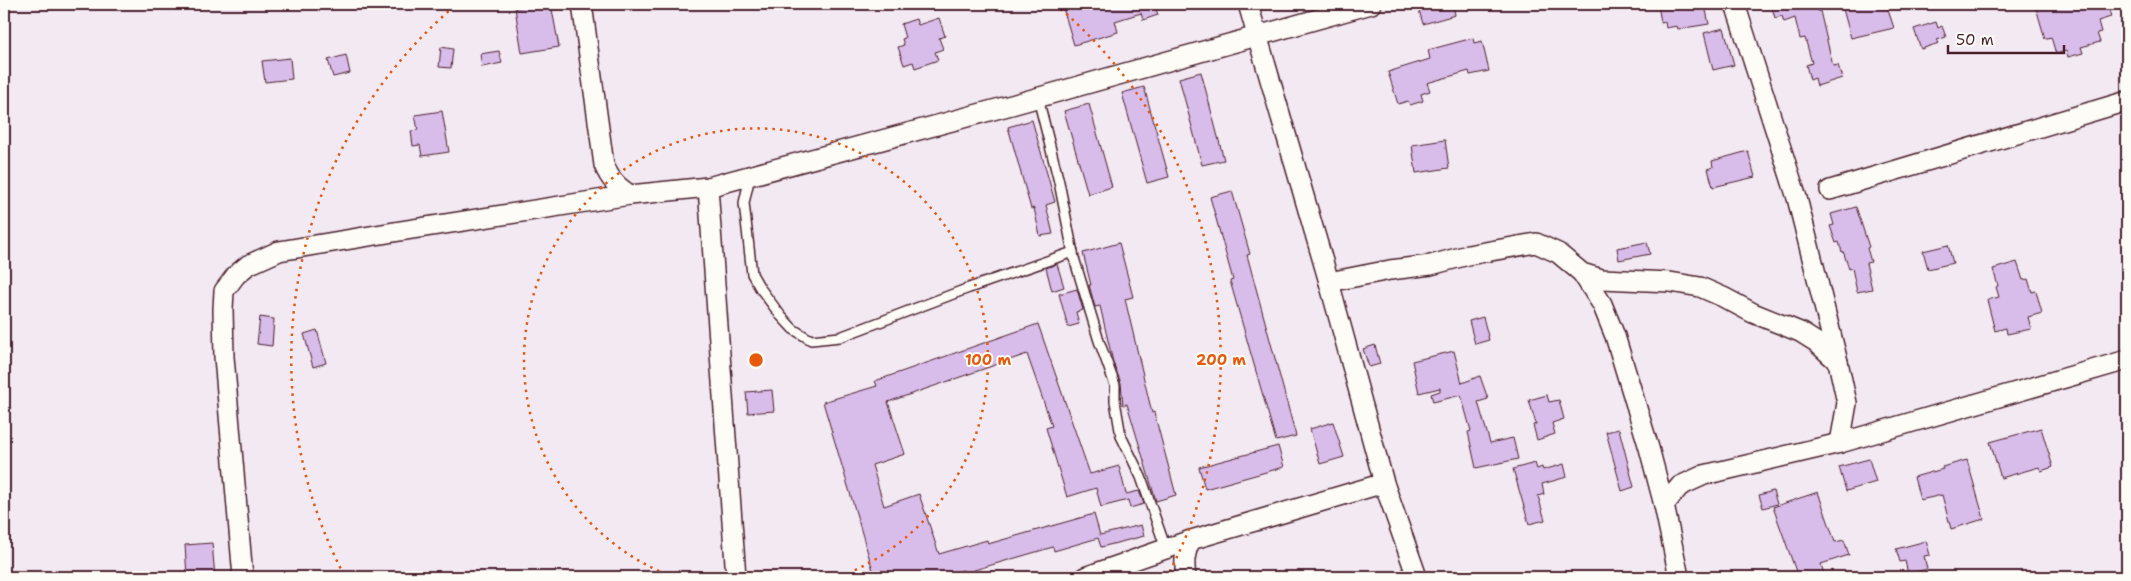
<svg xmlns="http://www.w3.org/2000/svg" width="2131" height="581" font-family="'Shantell Sans',sans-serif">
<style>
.building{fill:#d8bcea;stroke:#4a1f2b}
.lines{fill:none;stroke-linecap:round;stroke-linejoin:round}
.lane-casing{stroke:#4a1f2b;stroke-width:12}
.street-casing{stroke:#4a1f2b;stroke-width:22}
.lane{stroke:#fdfcf7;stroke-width:9}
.street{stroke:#fdfcf7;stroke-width:19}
.ring{fill:none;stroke:#e8590c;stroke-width:2.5;stroke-dasharray:2.5 5}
.centre{fill:#e8590c;stroke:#fdfcf7;stroke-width:2.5}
.ring-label{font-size:15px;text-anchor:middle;font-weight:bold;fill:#e8590c;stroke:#fdfcf7;stroke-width:4;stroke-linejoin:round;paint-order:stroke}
</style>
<rect width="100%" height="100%" fill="#f2e9f3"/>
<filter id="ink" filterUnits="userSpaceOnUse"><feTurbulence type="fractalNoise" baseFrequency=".02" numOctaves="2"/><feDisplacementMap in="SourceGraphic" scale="10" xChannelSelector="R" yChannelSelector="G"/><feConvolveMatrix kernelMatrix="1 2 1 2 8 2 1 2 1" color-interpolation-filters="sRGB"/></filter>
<g filter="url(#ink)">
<g class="building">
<polygon points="541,4 551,4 559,47 522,53 515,8"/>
<polygon points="1078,4 1161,4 1161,7 1156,9 1158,15 1143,20 1141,13 1115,21 1118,32 1074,45 1063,8"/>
<polygon points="1444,4 1453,4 1455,15 1423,24 1419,10"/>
<polygon points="1658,4 1700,4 1701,7 1705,6 1709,24 1678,29 1677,26 1666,28 1665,22 1661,23"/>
<polygon points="1771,4 1816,4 1818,11 1820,11 1833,66 1838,65 1842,78 1817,86 1815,78 1810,80 1806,65 1812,63 1805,38 1800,39 1795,18 1784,22 1782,16 1775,18"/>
<polygon points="1863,4 1886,4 1894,28 1851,38 1843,9"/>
<polygon points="2035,4 2108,4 2111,17 2098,21 2101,32 2097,33 2100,42 2081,47 2083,53 2068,57 2066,51 2056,54 2051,37 2045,39"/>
<polygon points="939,18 945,36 939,38 943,49 935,52 938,60 915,68 913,62 904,65 898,47 904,45 902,39 905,38 901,24 916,19 918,25"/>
<polygon points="1936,22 1938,28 1942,26 1946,37 1937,40 1939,43 1921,49 1914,29"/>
<polygon points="1724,28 1734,65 1713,70 1704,33"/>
<polygon points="1473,38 1474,43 1482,41 1489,71 1470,75 1469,71 1427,83 1430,91 1421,94 1423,101 1410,105 1408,101 1398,104 1388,72 1430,59 1428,50"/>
<polygon points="441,47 453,49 451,68 439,67"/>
<polygon points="499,51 502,63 482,67 480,54"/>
<polygon points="346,55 350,73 333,77 328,60"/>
<polygon points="290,58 292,79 265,82 262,61"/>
<polygon points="1201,72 1224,160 1202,165 1179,78"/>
<polygon points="1144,87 1169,177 1147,183 1122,93"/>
<polygon points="1089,104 1112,187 1088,194 1064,111"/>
<polygon points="442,111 449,152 422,156 420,145 413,146 411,131 418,130 415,115"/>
<polygon points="1032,120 1055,202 1046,205 1053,234 1040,236 1034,208 1031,209 1008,127"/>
<polygon points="1445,140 1449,168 1416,173 1412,145"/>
<polygon points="1748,151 1755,177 1713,187 1708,169 1713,167 1712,161"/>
<polygon points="1232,191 1250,254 1247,255 1296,436 1276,441 1230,281 1233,280 1210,197"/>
<polygon points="1856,207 1869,247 1867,248 1871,262 1866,263 1872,289 1857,292 1852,268 1849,269 1843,251 1842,252 1839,242 1836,243 1830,226 1834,225 1831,214"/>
<polygon points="1647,242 1650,254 1619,260 1617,248"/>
<polygon points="1119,243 1133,297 1125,299 1152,413 1154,412 1176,495 1156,501 1127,404 1123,405 1121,383 1113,362 1100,306 1095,307 1089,285 1091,285 1083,253"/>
<polygon points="1948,245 1953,263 1928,269 1923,251"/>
<polygon points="2017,262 2023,280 2028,279 2032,292 2036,291 2042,313 2028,317 2031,329 2007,334 2006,328 1995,331 1987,300 1999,297 1996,287 1998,286 1993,269"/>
<polygon points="1057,264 1064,287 1052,291 1046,268"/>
<polygon points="1077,289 1083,310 1076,312 1079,324 1068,327 1059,294"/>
<polygon points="260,317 274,319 272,346 257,344"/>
<polygon points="1483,317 1489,340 1475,344 1469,321"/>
<polygon points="1038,324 1090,474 1119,466 1126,494 1139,491 1144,504 1130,508 1128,500 1101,507 1096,488 1067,497 1046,428 1052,426 1027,354 888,402 905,454 872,465 884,506 919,494 939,554 987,540 988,544 1094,514 1100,535 1141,525 1144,536 1101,547 1098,538 1054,551 1053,547 964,573 963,570 941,577 875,577 823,402 877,386 875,381"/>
<polygon points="317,330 326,363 313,367 304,334"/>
<polygon points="1375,345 1380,364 1369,367 1363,349"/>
<polygon points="1454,351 1462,383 1480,376 1488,399 1478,402 1490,443 1513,438 1518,459 1476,468 1468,432 1471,431 1461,395 1433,402 1431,394 1440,391 1440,388 1419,393 1412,361"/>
<polygon points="772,390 774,411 748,413 746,392"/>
<polygon points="1547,395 1549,402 1559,400 1564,419 1552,423 1555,434 1537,440 1533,425 1536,424 1529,400"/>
<polygon points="1333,422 1344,457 1320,464 1310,429"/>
<polygon points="2041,428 2053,467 2041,471 2039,467 2001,478 1990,442"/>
<polygon points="1619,429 1634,487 1622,491 1606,432"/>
<polygon points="1278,446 1284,467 1205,489 1199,467"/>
<polygon points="1869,459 1876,482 1846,491 1839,467"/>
<polygon points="1967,460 1984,519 1951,529 1942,495 1920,500 1914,477 1943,469 1942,467"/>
<polygon points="1535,463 1537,469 1542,467 1543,470 1564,464 1567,477 1542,484 1544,494 1538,496 1545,520 1529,524 1513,469"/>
<polygon points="1773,491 1777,504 1763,508 1759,495"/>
<polygon points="1818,492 1835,542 1844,540 1849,555 1821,564 1825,577 1798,577 1773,507"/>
<polygon points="1926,541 1930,555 1924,556 1927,569 1908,574 1905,561 1900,562 1896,549"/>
<polygon points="212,543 215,577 187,577 185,545"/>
</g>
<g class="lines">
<g class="lane-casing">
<g id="lane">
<polyline points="1038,98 1059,182 1074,258 1099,341 1115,385 1115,401 1121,436 1141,477 1166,549"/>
<polyline points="750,176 744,203 752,274 760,288 781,316 793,329 811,340 840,337 969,288 1073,252"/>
</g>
</g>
<g class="street-casing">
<g id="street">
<path d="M582,4L604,165C610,180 618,187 630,195"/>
<polyline points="1248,4 1329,282 1384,483 1417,577"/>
<polyline points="1735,4 1797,198 1838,362 1847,403 1840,443"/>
<polyline points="708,187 736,577"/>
<polyline points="1830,190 2127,101"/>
<polyline points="1582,273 1602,304 1615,336 1649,448 1664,505"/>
<polyline points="1329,282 1390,270 1431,265 1468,255 1536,243 1558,253 1582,273 1602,279 1670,282 1700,287 1723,297 1753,313 1800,332 1816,342 1838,362"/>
<polyline points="243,577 224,357 223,309 224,291 236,275 248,265 279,251 400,231 630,195 708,187 1015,104 1371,4"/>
<polyline points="1085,577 1191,540"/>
<path d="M1186,577C1184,563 1184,553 1191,540L1384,483"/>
<polyline points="1679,577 1664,505 1680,486 1704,475 1840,443 2127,360"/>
</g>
</g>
<use href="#lane" class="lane"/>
<use href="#street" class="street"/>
</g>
</g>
<g class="ring">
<path d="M673 577A232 232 0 1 1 839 577"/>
<path d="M344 575A465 465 0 0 1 457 4M1055 4A465 465 0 0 1 1168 575"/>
</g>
<circle cx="756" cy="360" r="8" class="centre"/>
<g class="ring-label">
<text x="988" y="365">100 m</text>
<text x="1221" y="365">200 m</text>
</g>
<rect width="2131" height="581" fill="none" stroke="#fdfcf7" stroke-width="20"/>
<rect x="10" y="10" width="2111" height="561" fill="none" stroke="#4a1f2b" stroke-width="2" filter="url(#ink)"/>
<path d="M1948 45v8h116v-8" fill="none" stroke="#4a1f2b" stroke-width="2.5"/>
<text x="1956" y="45" font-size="15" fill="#4a1f2b" stroke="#fdfcf7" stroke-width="4" paint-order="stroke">50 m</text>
</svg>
